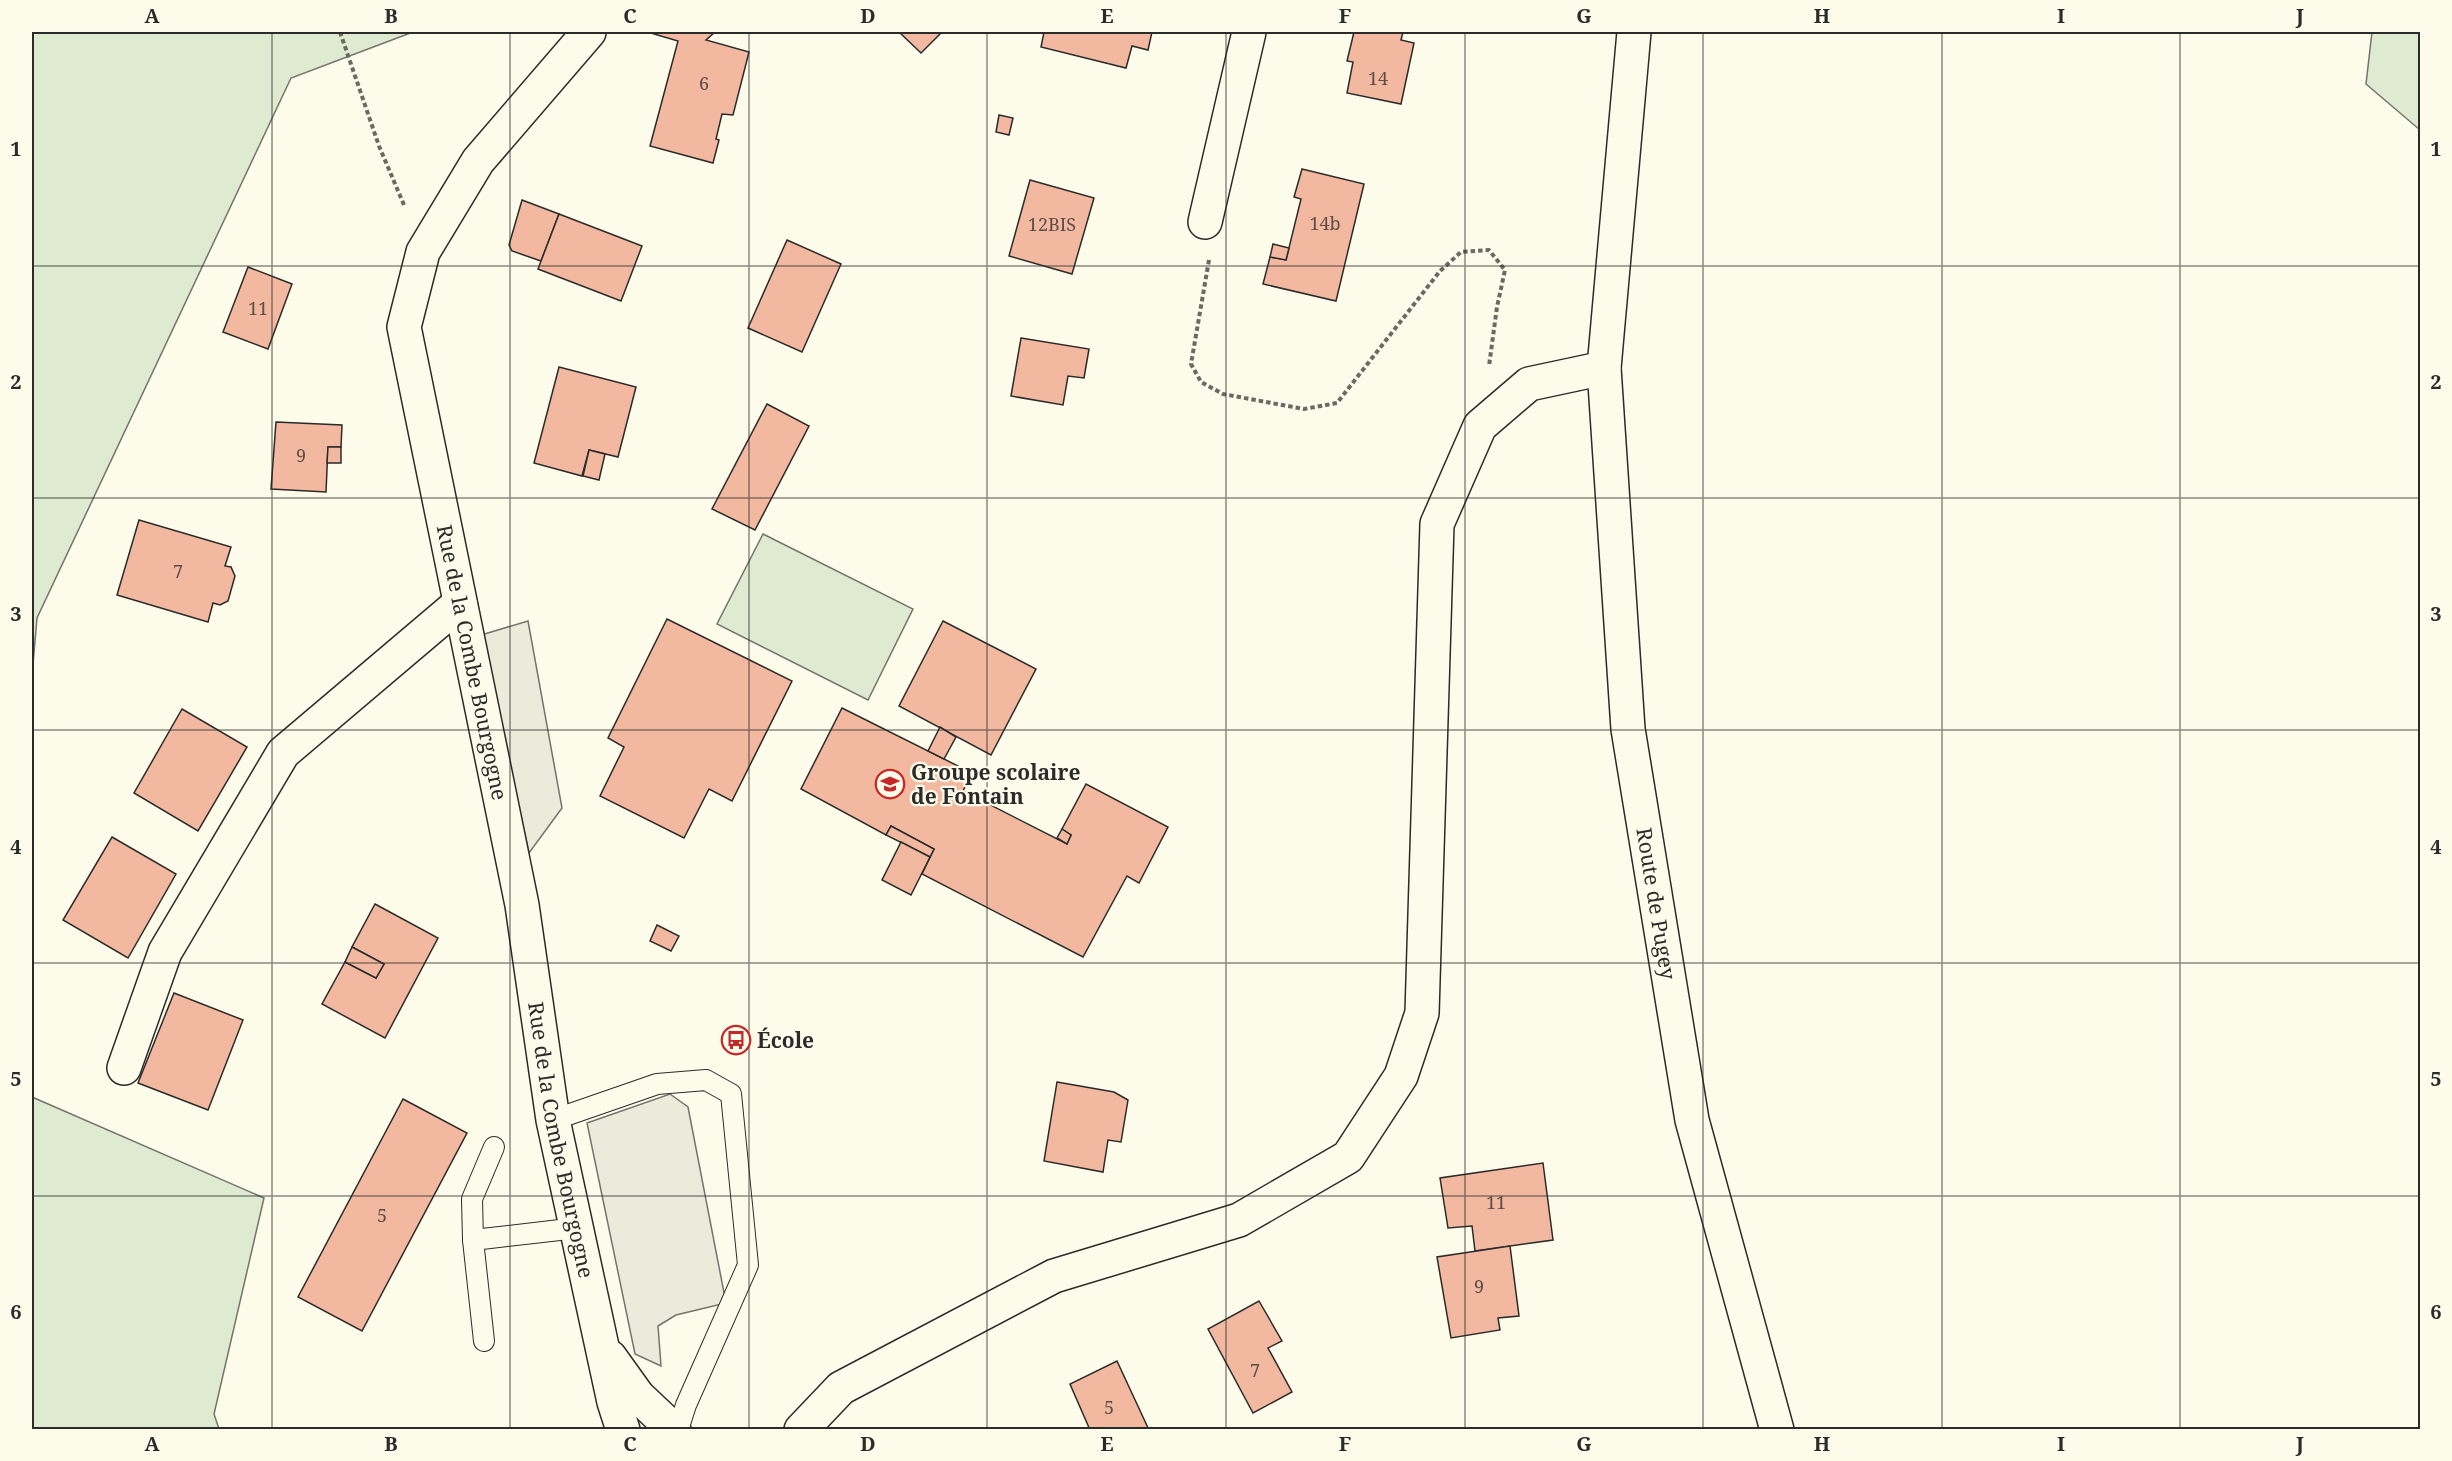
<svg xmlns="http://www.w3.org/2000/svg" width="2452" height="1461" font-family="'Noto Serif',serif">
<style>
.green{fill:#deebd1;stroke:#74746e;stroke-width:1.5}
.parking{fill:#eceadb;stroke:#74746e;stroke-width:1.5}
.building{fill:#f2b8a0;stroke:#2b2b2b;stroke-width:1.5}
.lines{fill:none;stroke-linecap:round;stroke-linejoin:round}
.service-casing{stroke:#2b2b2b;stroke-width:22}
.minor-casing{stroke:#2b2b2b;stroke-width:36}
.secondary-casing{stroke:#2b2b2b;stroke-width:36}
.path{stroke:#6a6964;stroke-width:4;stroke-dasharray:4.5 3;stroke-linecap:butt}
.service{stroke:#fdfbea;stroke-width:20}
.minor{stroke:#fdfbea;stroke-width:33}
.secondary{stroke:#fdfbea;stroke-width:33}
.grid{fill:none;stroke:#2b2b2b;stroke-width:1.5;stroke-opacity:0.55}
.labels{text-anchor:middle;dominant-baseline:central;stroke-width:4.5;stroke-linejoin:round;paint-order:stroke}
.number-label{font-size:18px;fill:#5d4e48}
.street-label{font-size:21px;fill:#2b2b2b;stroke:#fdfbea}
.poi-label{font-size:21px;font-weight:bold;fill:#2b2b2b;stroke:#fdfbea;text-anchor:start}
.neatline{fill:none;stroke:#2b2b2b;stroke-width:2}
.grid-label{font-size:20px;text-anchor:middle;font-weight:bold;fill:#2b2b2b}
</style>
<rect width="100%" height="100%" fill="#fdfbea"/>
<g class="green">
<polygon points="32,32 413,32 291,78 37,618 32,676"/>
<polygon points="2372,32 2420,32 2420,130 2366,84"/>
<polygon points="763,534 913,609 868,700 717,624"/>
<polygon points="32,1097 264,1198 214,1414 219,1429 32,1429"/>
</g>
<g class="parking">
<polygon points="528,621 562,808 529,853 481,635"/>
<polygon points="670,1094 688,1107 726,1303 676,1315 658,1326 661,1366 635,1354 587,1123"/>
</g>
<g class="building">
<polygon points="657,32 715,32 706,40 749,52 733,115 722,114 716,139 719,140 713,163 650,146 678,41 654,34"/>
<polygon points="899,32 942,32 921,53"/>
<polygon points="1044,32 1152,32 1148,50 1132,46 1126,68 1041,47"/>
<polygon points="1354,32 1403,32 1401,40 1414,43 1401,104 1347,93 1353,62 1347,61"/>
<polygon points="999,115 1013,118 1009,135 996,132"/>
<polygon points="1302,169 1364,184 1336,301 1263,284 1270,257 1286,260 1301,199 1294,197"/>
<polygon points="1030,180 1094,198 1072,274 1009,256"/>
<polygon points="522,200 559,214 541,261 512,251 509,245"/>
<polygon points="559,214 642,246 621,301 538,269"/>
<polygon points="787,240 841,264 802,352 748,328"/>
<polygon points="1273,244 1289,248 1286,260 1270,257"/>
<polygon points="248,267 292,284 268,349 223,332"/>
<polygon points="1021,338 1089,349 1084,378 1068,376 1063,405 1011,396"/>
<polygon points="559,367 636,387 618,457 589,450 582,476 534,463"/>
<polygon points="767,404 809,426 755,530 712,509"/>
<polygon points="276,422 342,425 341,447 328,447 326,492 271,489"/>
<polygon points="328,447 341,447 341,463 327,463"/>
<polygon points="589,450 605,454 599,480 583,476"/>
<polygon points="139,520 231,547 225,566 231,567 235,576 228,601 220,605 213,603 208,622 117,595"/>
<polygon points="667,619 792,681 732,801 709,789 684,838 600,796 624,747 608,738"/>
<polygon points="943,621 1036,669 991,755 899,706"/>
<polygon points="842,708 972,773 963,791 1067,844 1071,835 1062,829 1086,784 1168,827 1139,883 1127,876 1083,957 922,874 934,849 891,826 886,835 801,789"/>
<polygon points="182,709 247,747 198,831 134,793"/>
<polygon points="940,727 956,737 944,759 928,751"/>
<polygon points="891,826 934,849 930,857 886,835"/>
<polygon points="1062,829 1071,835 1067,844 1057,838"/>
<polygon points="112,837 176,874 128,958 63,920"/>
<polygon points="901,842 930,857 911,895 882,880"/>
<polygon points="375,904 438,938 385,1038 322,1004 345,962 376,978 384,964 352,947"/>
<polygon points="657,925 679,936 671,951 650,941"/>
<polygon points="352,947 384,964 376,978 345,962"/>
<polygon points="174,993 243,1020 208,1110 138,1083"/>
<polygon points="1057,1082 1114,1092 1128,1100 1121,1142 1108,1140 1103,1172 1044,1161"/>
<polygon points="403,1099 467,1133 362,1331 298,1297"/>
<polygon points="1543,1163 1553,1240 1475,1251 1472,1226 1448,1228 1440,1178"/>
<polygon points="1510,1246 1519,1316 1498,1318 1500,1330 1451,1338 1437,1257"/>
<polygon points="1259,1301 1282,1341 1268,1348 1292,1392 1253,1413 1208,1329"/>
<polygon points="1117,1361 1149,1430 1090,1430 1070,1384"/>
</g>
<g class="lines">
<g class="service-casing">
<g id="service">
<polyline points="553,1120 657,1084 706,1080 731,1094 748,1265 686,1405 678,1430"/>
<polyline points="473,1240 472,1199 494,1147"/>
<polyline points="484,1341 473,1240 577,1228"/>
</g>
</g>
<g class="minor-casing">
<g id="minor">
<path id="s1" d="M589,32L478,161L423,252L404,327L522,905L553,1120L614,1402L623,1430"/>
<polyline points="1205,222 1249,32"/>
<polyline points="124,1068 165,952 283,753 460,603"/>
<polyline points="610,1357 638,1396 674,1430"/>
<polyline points="801,1430 841,1388 1054,1276 1239,1220 1348,1157 1401,1076 1422,1013 1437,524 1480,426 1529,384 1604,368"/>
</g>
</g>
<g class="secondary-casing">
<g id="secondary">
<path id="s2" d="M1634,32L1604,368L1628,729L1692,1120L1777,1430"/>
</g>
</g>
<g class="path">
<polyline points="340,32 379,146 404,205"/>
<polyline points="1209,260 1191,364 1201,382 1223,394 1304,409 1337,403 1440,271 1461,252 1489,250 1505,270 1497,307 1489,366"/>
</g>
<use href="#service" class="service"/>
<use href="#minor" class="minor"/>
<use href="#secondary" class="secondary"/>
</g>
<path class="grid" d="M272,32V1430M510,32V1430M749,32V1430M987,32V1430M1226,32V1430M1465,32V1430M1703,32V1430M1942,32V1430M2180,32V1430M32,266H2420M32,498H2420M32,730H2420M32,963H2420M32,1196H2420"/>
<defs>
<g id="school-ring" transform="scale(1.5)"><circle r="9.5" fill="#fdfbea" stroke="#c62828" stroke-width="1.5"/><path d="M0-5L7-2L0 1L-7-2ZM-4 1L0 2.5L4 1V4Q0 6-4 4Z" fill="#c62828"/></g>
<g id="bus-ring" transform="scale(1.5)"><circle r="9.5" fill="#fdfbea" stroke="#c62828" stroke-width="1.5"/><path d="M-5-6H5V4H4V6H2V4H-2V6H-4V4H-5ZM-3.5-4V0h7V-4ZM-3.5 1.2v1.5H-2V1.2ZM2 1.2v1.5H3.5V1.2Z" fill="#c62828"/></g>
</defs>
<g fill-rule="evenodd">
<use href="#school-ring" x="890" y="784"/>
<use href="#bus-ring" x="736" y="1040"/>
</g>
<g class="labels">
<g class="number-label">
<text x="1378" y="78">14</text>
<text x="704" y="83">6</text>
<text x="1325" y="223">14b</text>
<text x="1052" y="224">12BIS</text>
<text x="258" y="308">11</text>
<text x="301" y="455">9</text>
<text x="178" y="571">7</text>
<text x="1496" y="1202">11</text>
<text x="382" y="1215">5</text>
<text x="1479" y="1286">9</text>
<text x="1255" y="1370">7</text>
<text x="1109" y="1407">5</text>
</g>
<g class="street-label">
<text stroke="none"><textPath href="#s1" startOffset="696">Rue de la Combe Bourgogne</textPath></text>
<text stroke="none"><textPath href="#s2" startOffset="876">Route de Pugey</textPath></text>
<text stroke="none"><textPath href="#s1" startOffset="1182">Rue de la Combe Bourgogne</textPath></text>
</g>
<g class="poi-label">
<text x="911" y="772">Groupe scolaire<tspan x="911" dy="24">de Fontain</tspan></text>
<text x="757" y="1040">École</text>
</g>
</g>
<rect width="2452" height="1461" fill="none" stroke="#fdfbea" stroke-width="66"/>
<rect x="33" y="33" width="2386" height="1395" class="neatline"/>
<g class="grid-label">
<text x="152" y="23">A</text>
<text x="391" y="23">B</text>
<text x="630" y="23">C</text>
<text x="868" y="23">D</text>
<text x="1107" y="23">E</text>
<text x="1345" y="23">F</text>
<text x="1584" y="23">G</text>
<text x="1822" y="23">H</text>
<text x="2061" y="23">I</text>
<text x="2300" y="23">J</text>
<text x="16" y="156">1</text>
<text x="2436" y="156">1</text>
<text x="16" y="389">2</text>
<text x="2436" y="389">2</text>
<text x="16" y="621">3</text>
<text x="2436" y="621">3</text>
<text x="16" y="854">4</text>
<text x="2436" y="854">4</text>
<text x="16" y="1086">5</text>
<text x="2436" y="1086">5</text>
<text x="16" y="1319">6</text>
<text x="2436" y="1319">6</text>
<text x="152" y="1451">A</text>
<text x="391" y="1451">B</text>
<text x="630" y="1451">C</text>
<text x="868" y="1451">D</text>
<text x="1107" y="1451">E</text>
<text x="1345" y="1451">F</text>
<text x="1584" y="1451">G</text>
<text x="1822" y="1451">H</text>
<text x="2061" y="1451">I</text>
<text x="2300" y="1451">J</text>
</g>
</svg>
